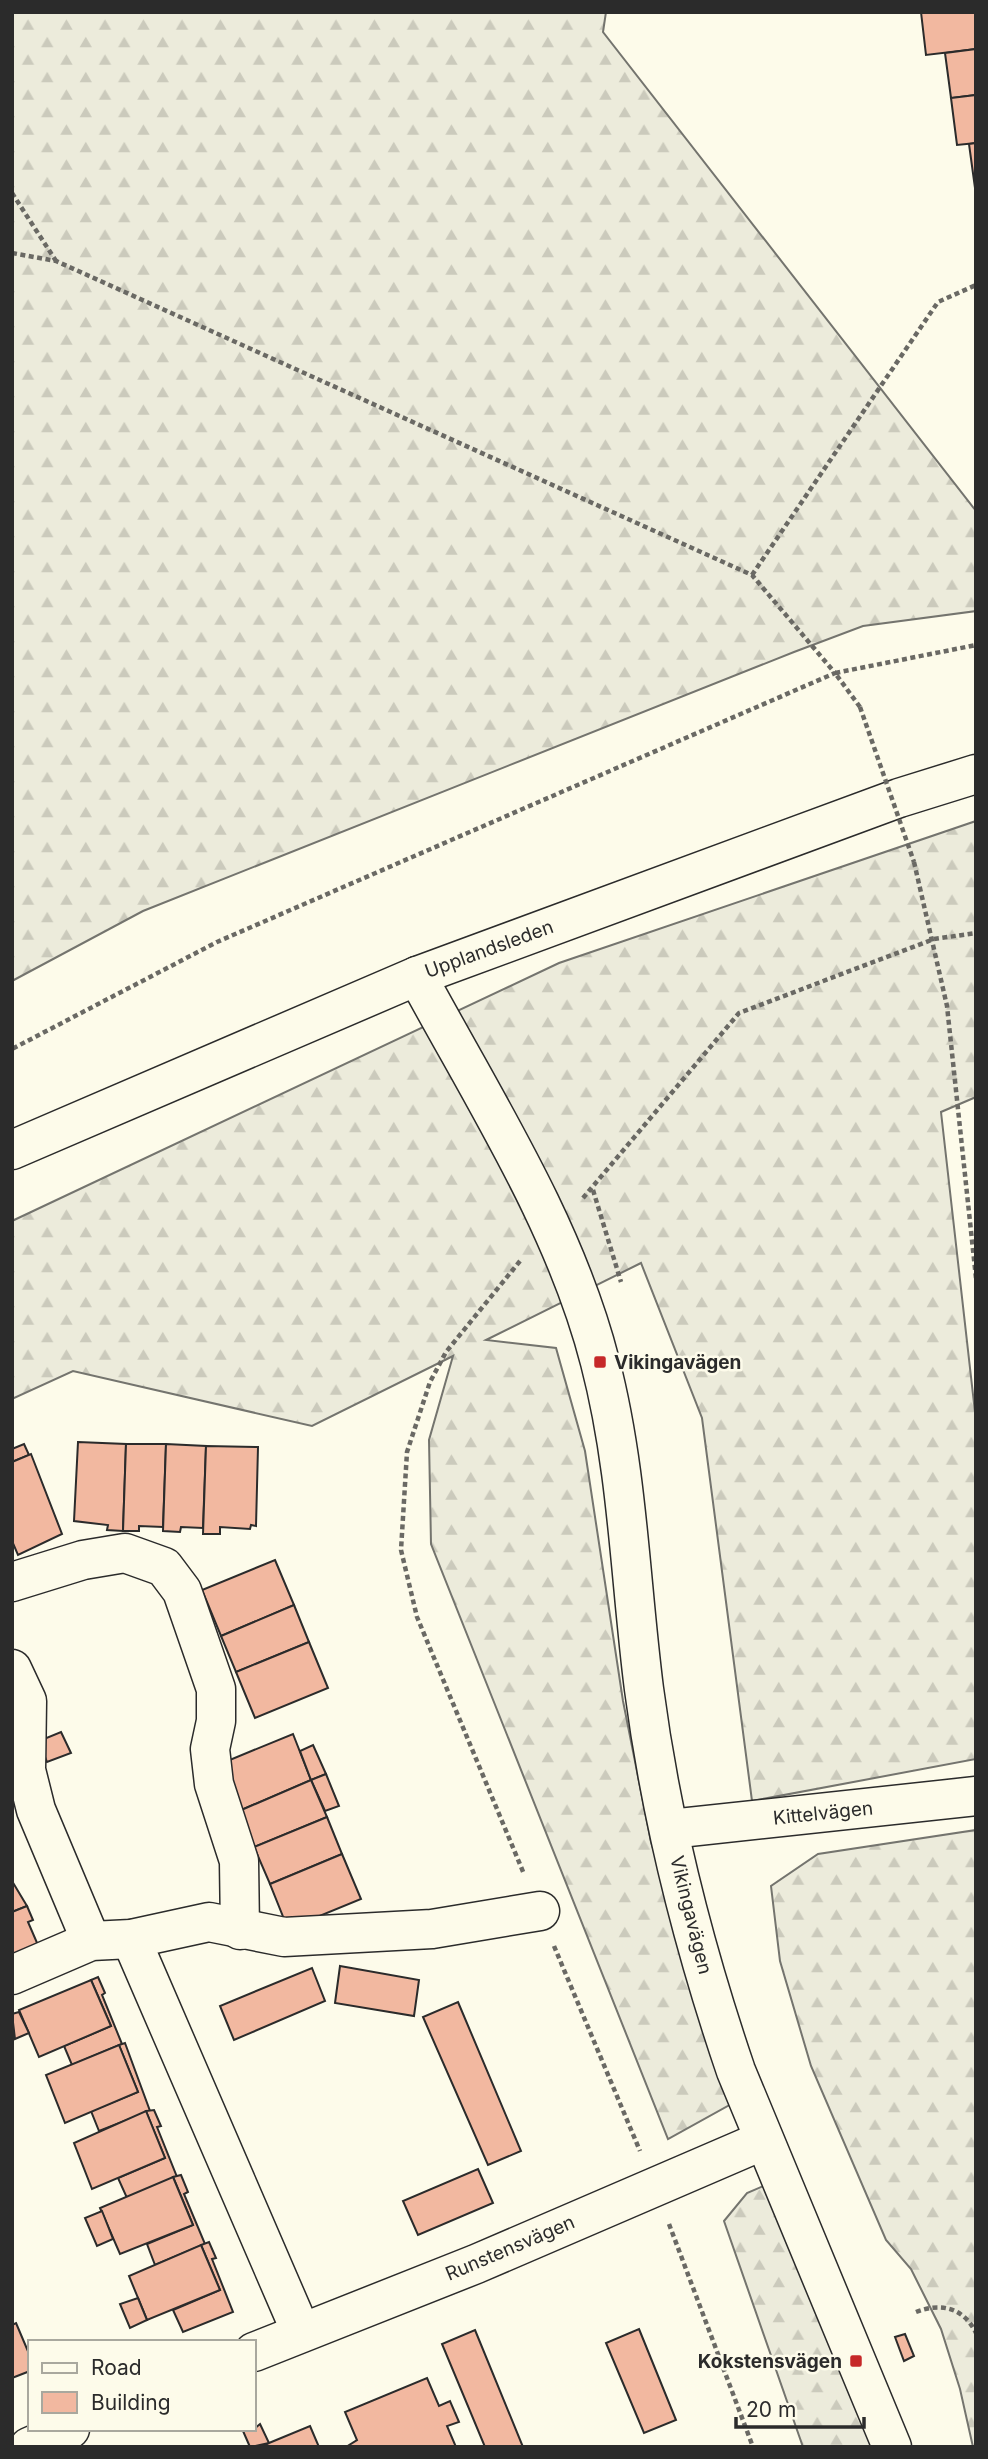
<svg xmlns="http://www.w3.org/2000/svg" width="988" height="2459" font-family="Inter,sans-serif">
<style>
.forest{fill:url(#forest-firs);stroke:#74746e;stroke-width:2}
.building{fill:#f2b8a0;stroke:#2b2b2b;stroke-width:2}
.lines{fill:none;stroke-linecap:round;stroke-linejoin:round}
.minor-casing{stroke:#2b2b2b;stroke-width:41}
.path{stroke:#6a6964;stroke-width:4.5;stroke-dasharray:5 3.5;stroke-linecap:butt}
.minor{stroke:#fdfbea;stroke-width:38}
.path-bridge{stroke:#6a6964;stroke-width:4.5;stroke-dasharray:5 3.5;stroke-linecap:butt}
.poi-dot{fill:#c62828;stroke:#fdfbea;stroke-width:2.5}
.labels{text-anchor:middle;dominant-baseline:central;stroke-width:5;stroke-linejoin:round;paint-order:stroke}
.street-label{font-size:19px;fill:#2b2b2b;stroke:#fdfbea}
.poi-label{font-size:19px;font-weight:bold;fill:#2b2b2b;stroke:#fdfbea;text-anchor:start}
</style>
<defs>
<pattern id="forest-firs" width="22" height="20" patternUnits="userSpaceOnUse" patternTransform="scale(1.75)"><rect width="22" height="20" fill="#ecebdb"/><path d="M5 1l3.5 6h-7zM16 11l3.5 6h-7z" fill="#cbcabc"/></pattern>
</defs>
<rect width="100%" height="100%" fill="#fdfbea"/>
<g class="forest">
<polygon points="12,12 606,12 603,32 976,511 976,611 863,626 794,652 143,911 12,981"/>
<polygon points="976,821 976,1097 941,1112 976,1421 976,1759 752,1801 702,1418 641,1263 486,1340 556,1348 585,1451 623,1701 651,1842 733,2103 668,2139 431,1544 429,1440 453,1356 312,1426 73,1371 12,1399 12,1221 559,963"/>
<polygon points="976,1830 976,2447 973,2447 960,2389 941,2329 911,2269 886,2240 811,2066 780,1961 771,1886 818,1854"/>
<polygon points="768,2184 875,2447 803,2447 724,2221 747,2193"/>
</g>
<g class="building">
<polygon points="921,12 976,12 976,49 926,55"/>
<polygon points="976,49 976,95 951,98 945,53"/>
<polygon points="976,95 976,143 957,145 951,98"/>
<polygon points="976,143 976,188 975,188 969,144"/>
<polygon points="78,1442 126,1444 123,1531 107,1530 108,1525 74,1521"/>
<polygon points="24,1444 29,1455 12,1462 12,1449"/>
<polygon points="126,1444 166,1444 163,1527 139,1526 139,1531 123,1531"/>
<polygon points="166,1444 206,1446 203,1528 181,1527 180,1532 163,1531"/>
<polygon points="206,1446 258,1447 256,1526 251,1525 250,1529 220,1527 220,1534 203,1534"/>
<polygon points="31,1454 62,1534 18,1555 12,1541 12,1462"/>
<polygon points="275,1560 294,1605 221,1636 202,1590"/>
<polygon points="294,1605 309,1642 236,1672 221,1636"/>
<polygon points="309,1642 328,1688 255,1718 236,1672"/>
<polygon points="61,1732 71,1753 47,1762 39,1741"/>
<polygon points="293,1734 311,1780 239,1811 220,1764"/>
<polygon points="313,1745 326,1774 311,1780 300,1751"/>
<polygon points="326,1774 339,1806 325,1811 311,1780"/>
<polygon points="311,1780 327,1817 254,1847 239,1811"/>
<polygon points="327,1817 342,1854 270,1884 254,1847"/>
<polygon points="342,1854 361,1899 288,1929 270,1884"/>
<polygon points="12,1881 27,1906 12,1912"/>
<polygon points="27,1906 33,1920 28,1922 41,1952 12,1966 12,1912"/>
<polygon points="340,1966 419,1980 414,2016 335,2003"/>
<polygon points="312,1968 325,2001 234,2040 220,2006"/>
<polygon points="98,1977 105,1993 102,1995 122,2044 72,2065 64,2046 111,2026 91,1980"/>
<polygon points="91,1980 111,2026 39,2057 19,2010"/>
<polygon points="458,2002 521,2151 488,2165 423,2017"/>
<polygon points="19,2012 29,2033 15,2039 12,2014"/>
<polygon points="125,2043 150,2111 99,2131 91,2111 138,2092 119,2045"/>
<polygon points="119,2045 138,2092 65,2123 46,2075"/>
<polygon points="154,2110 161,2126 157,2127 177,2177 127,2198 118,2178 165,2158 146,2111"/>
<polygon points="146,2111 165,2158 92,2189 74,2143"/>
<polygon points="478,2169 493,2203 418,2235 403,2201"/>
<polygon points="181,2175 188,2192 184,2194 205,2244 155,2265 147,2244 193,2225 173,2177"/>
<polygon points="173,2177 193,2225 120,2254 100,2208"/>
<polygon points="102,2211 113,2239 97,2246 85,2218"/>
<polygon points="209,2242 216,2258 212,2259 233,2312 183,2332 173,2310 220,2290 201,2245"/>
<polygon points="201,2245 220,2290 147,2320 129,2276"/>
<polygon points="138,2298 147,2320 130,2328 120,2304"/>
<polygon points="16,2323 30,2356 30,2371 12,2378 12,2325"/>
<polygon points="639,2329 676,2420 644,2433 606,2343"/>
<polygon points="475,2330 523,2447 485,2447 442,2344"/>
<polygon points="905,2334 914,2356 904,2361 895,2337"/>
<polygon points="427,2378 439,2406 450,2401 459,2422 447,2426 456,2447 346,2447 357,2440 345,2412"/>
<polygon points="260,2424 269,2443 250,2447 243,2431 254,2429"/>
<polygon points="310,2426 319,2447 261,2447 269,2443"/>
</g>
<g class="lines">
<g class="minor-casing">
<g id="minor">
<path d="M417,976C484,1100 565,1225 600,1362C628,1469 630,1580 644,1689C661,1818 694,1948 736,2071L892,2447"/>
<polyline points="12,1150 417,976 899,798 976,774"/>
<polyline points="12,1582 83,1560 125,1553 164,1567 182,1591 216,1689 216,1721 210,1749 214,1784 239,1861 240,1930"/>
<polyline points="12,1669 27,1701 26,1770 36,1810 91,1941"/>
<polyline points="670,1829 976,1796"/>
<polyline points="131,1939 301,2332"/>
<polyline points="12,1975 91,1941 131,1939 209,1922 284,1937 432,1929 540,1911"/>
<polyline points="254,2352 476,2264 764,2140"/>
<polyline points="29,2447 70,2429"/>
</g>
</g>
<g class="path">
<polyline points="12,193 56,261"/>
<polyline points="12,253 56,261 752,575 835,673 217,942 12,1049"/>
<polyline points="752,575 938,302 976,285"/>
<polyline points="860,707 835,673 976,645"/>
<polyline points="914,862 947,1006 976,1278"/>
<polyline points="593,1190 621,1282"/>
<polyline points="583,1198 739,1013 934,939 976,933"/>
<polyline points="520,1261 446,1352 430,1382 407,1452 401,1550 417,1617 524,1874"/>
<polyline points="554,1946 640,2151"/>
<polyline points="669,2224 753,2447"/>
<path d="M916,2312C941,2302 964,2308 976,2333"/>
</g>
<use href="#minor" class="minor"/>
<polyline class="path-bridge" points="860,707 914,862"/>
</g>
<g class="poi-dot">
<rect x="593" y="1355" width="14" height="14" rx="3.5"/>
<rect x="849" y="2354" width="14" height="14" rx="3.5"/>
</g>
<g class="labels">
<g class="street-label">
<text transform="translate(489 949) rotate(-20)">Upplandsleden</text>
<text transform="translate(823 1813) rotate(-6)">Kittelvägen</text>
<text transform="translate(691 1915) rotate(76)">Vikingavägen</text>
<text transform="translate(510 2248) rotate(-23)">Runstensvägen</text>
</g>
<g class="poi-label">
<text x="614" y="1362">Vikingavägen</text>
<text x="842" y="2361" text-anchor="end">Kokstensvägen</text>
</g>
</g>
<rect width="988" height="2459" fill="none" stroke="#2b2b2b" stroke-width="28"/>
<rect x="28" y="2340" width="228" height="91" fill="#fdfbea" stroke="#a9a89e" stroke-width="2"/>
<rect x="42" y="2363" width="35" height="10" fill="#fdfbea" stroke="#a9a89e" stroke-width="2"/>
<text x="91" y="2375" font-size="21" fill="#2b2b2b">Road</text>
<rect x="42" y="2392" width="35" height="21" fill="#f2b8a0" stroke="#a9a89e" stroke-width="2"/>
<text x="91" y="2410" font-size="21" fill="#2b2b2b">Building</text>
<path d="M736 2417v10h128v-10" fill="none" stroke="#2b2b2b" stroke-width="3.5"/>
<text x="746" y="2417" font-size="21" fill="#2b2b2b" stroke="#fdfbea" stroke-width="5" paint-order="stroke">20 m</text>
</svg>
